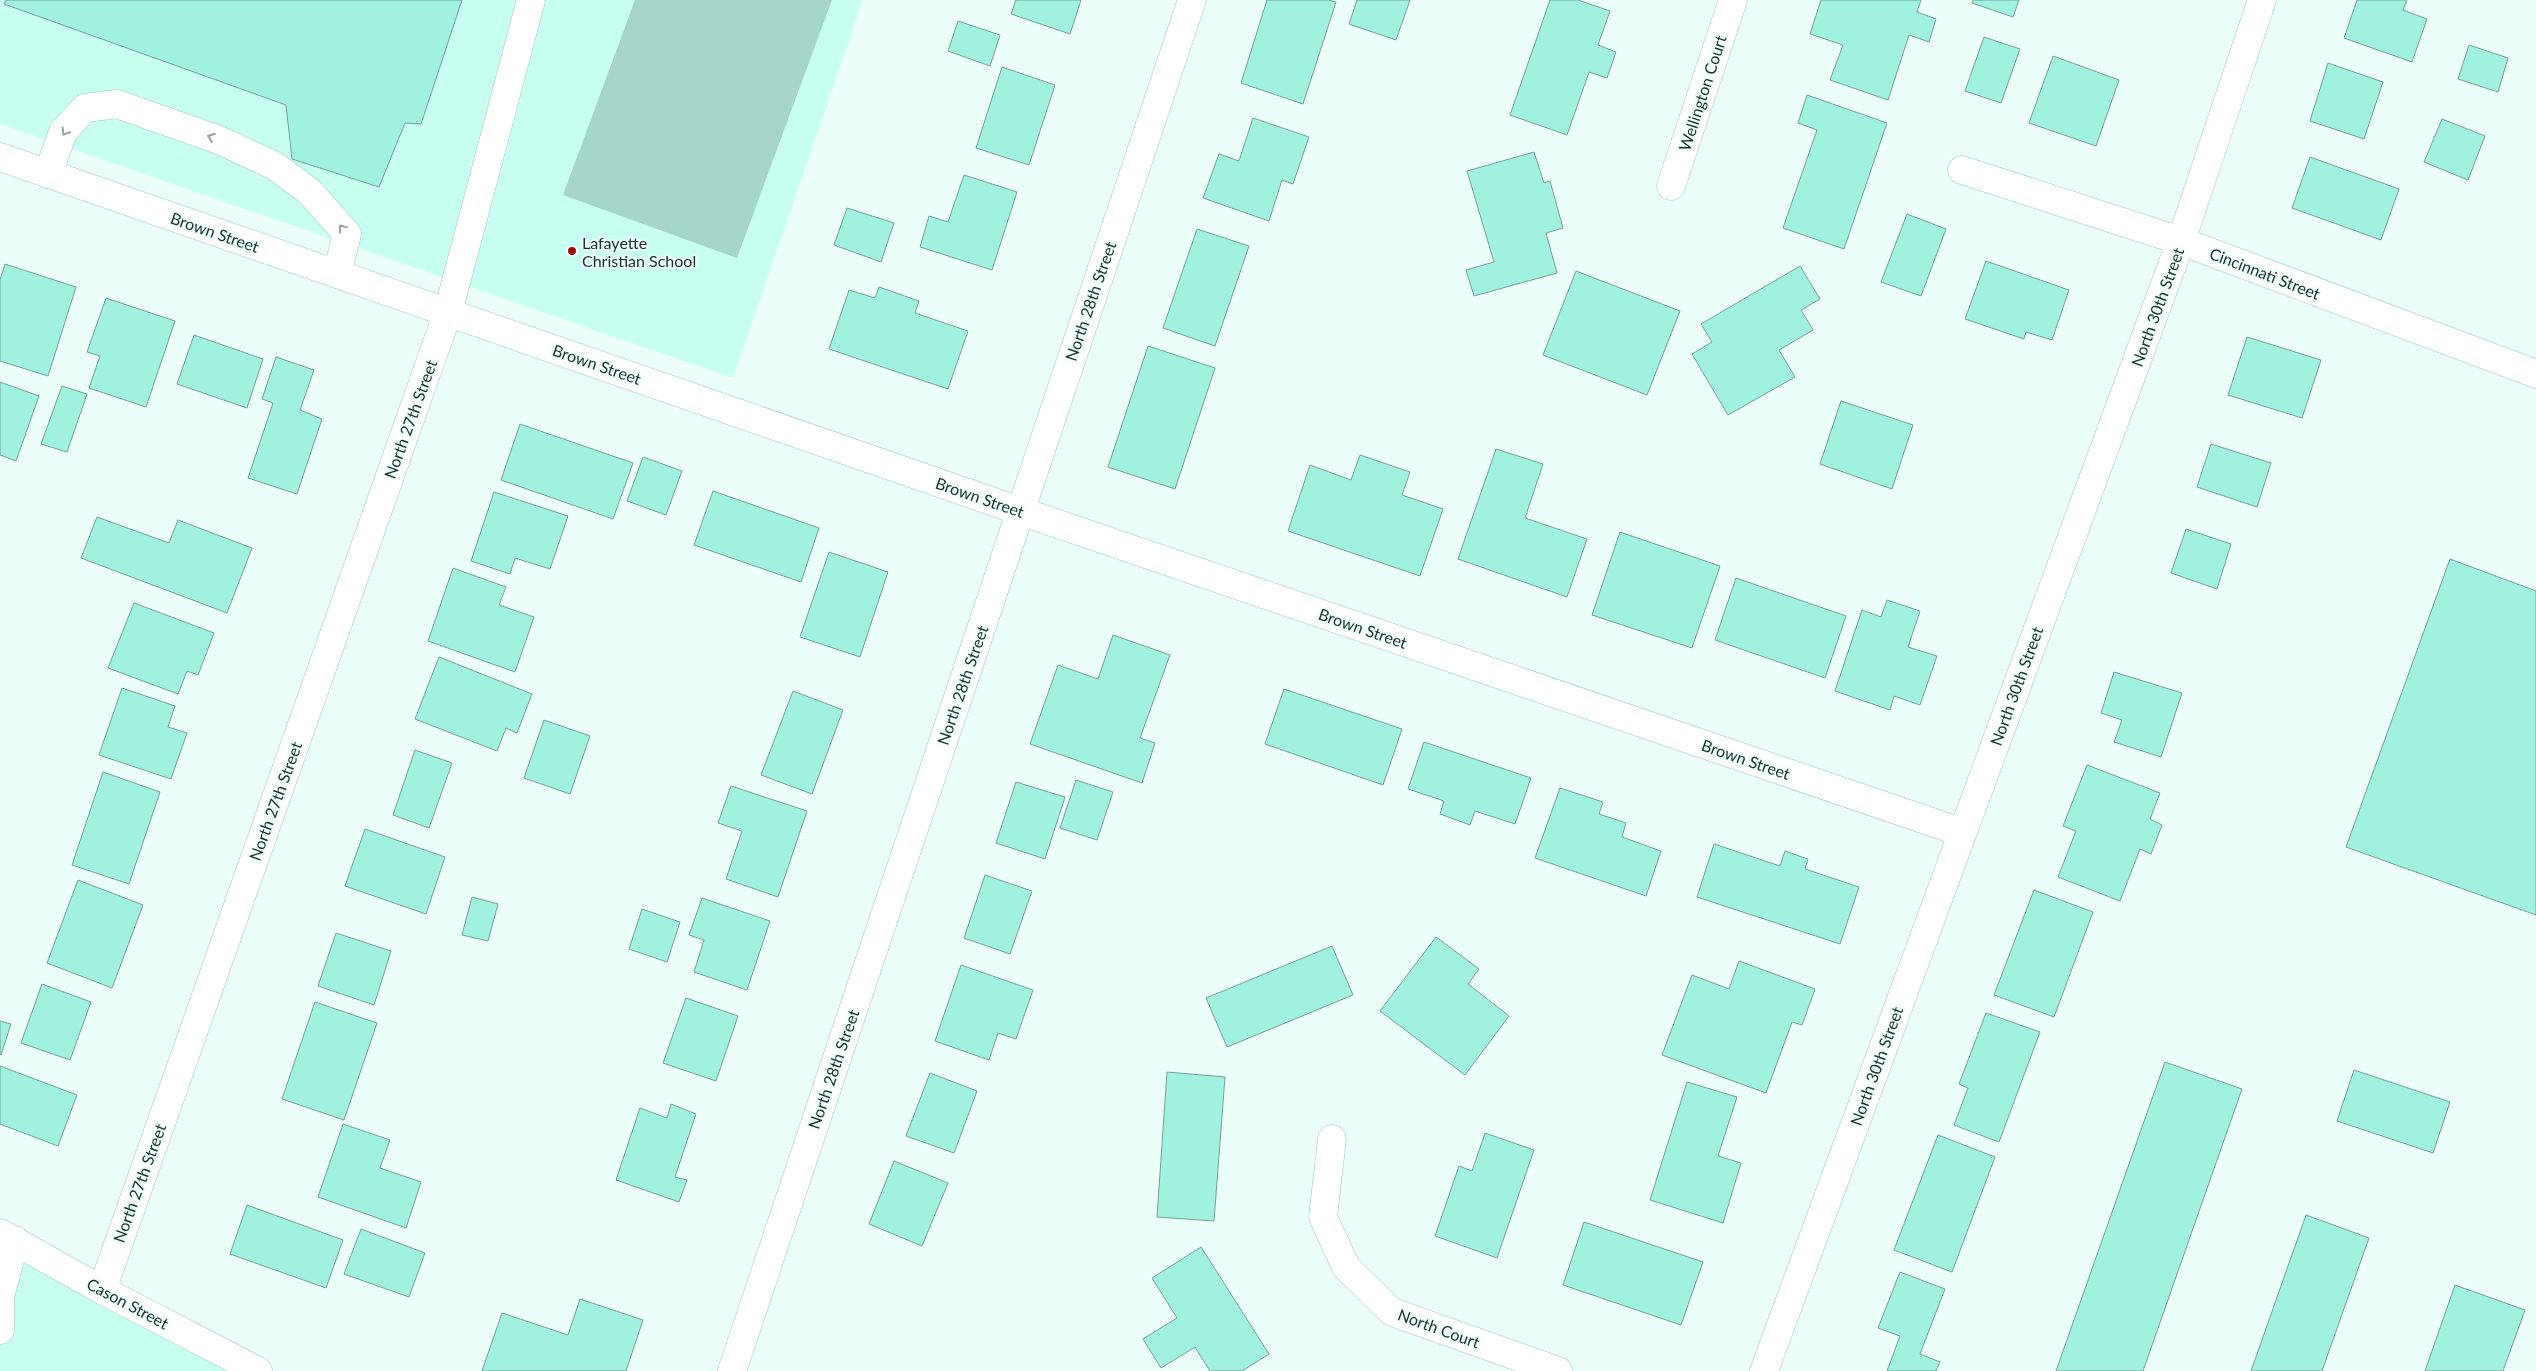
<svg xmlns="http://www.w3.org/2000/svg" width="2536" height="1371" font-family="Lato,sans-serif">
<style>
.built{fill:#c7fff1}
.garden{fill:#a6d6ca}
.building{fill:#a0f1de;stroke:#77a297}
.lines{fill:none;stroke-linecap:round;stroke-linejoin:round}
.minor-casing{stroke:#9cc8bd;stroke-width:29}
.minor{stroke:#fff;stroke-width:28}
.oneway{stroke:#99a1a0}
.poi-dot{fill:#a2080d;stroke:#ecfef9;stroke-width:2}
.labels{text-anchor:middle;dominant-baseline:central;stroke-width:4;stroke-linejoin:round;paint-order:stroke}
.street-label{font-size:16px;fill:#1d2f2b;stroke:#ecfef9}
.poi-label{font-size:16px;fill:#1d2f2b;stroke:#ecfef9;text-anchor:start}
</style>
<rect width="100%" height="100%" fill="#ecfef9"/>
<g class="built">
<polygon points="0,0 863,0 733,378 0,124"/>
<polygon points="0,1233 258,1371 0,1371"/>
</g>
<polygon class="garden" points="635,0 832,0 737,258 563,195"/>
<g class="building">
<polygon points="6,0 462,0 421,124 405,123 379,187 292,159 286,105 4,4"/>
<polygon points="1016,0 1081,0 1070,34 1011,14"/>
<polygon points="1267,0 1328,0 1336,2 1303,104 1241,83"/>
<polygon points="1357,0 1410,0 1396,40 1349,24"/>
<polygon points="1550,0 1578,0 1610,11 1598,45 1616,52 1607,78 1589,72 1567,135 1510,115"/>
<polygon points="1821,0 1921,0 1917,12 1936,19 1929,42 1909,35 1888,100 1830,80 1843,45 1810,34"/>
<polygon points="1973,0 2019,0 2013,17 1972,3"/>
<polygon points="2357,0 2407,0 2403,10 2427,19 2412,62 2344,38"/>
<polygon points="958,21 1000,35 990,66 948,51"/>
<polygon points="1984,37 2020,49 2001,103 1965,91"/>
<polygon points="2469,45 2508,58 2498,92 2458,79"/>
<polygon points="2053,56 2119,80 2096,146 2029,123"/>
<polygon points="2328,63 2383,82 2364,139 2310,121"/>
<polygon points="1002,67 1055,85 1029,165 976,148"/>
<polygon points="1807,95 1887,123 1844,249 1783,228 1817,130 1798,123"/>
<polygon points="1253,118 1309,137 1293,184 1282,180 1269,221 1203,198 1219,154 1239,161"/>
<polygon points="2442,119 2485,136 2468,180 2424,162"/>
<polygon points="1534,152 1544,183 1550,181 1563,228 1546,233 1557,273 1474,296 1466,270 1494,262 1467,171"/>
<polygon points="2310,157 2399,189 2381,240 2292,208"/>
<polygon points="964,175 1017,192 992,270 920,247 929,216 948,222"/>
<polygon points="847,208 894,223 881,262 834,245"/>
<polygon points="1907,214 1946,229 1921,296 1881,282"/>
<polygon points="1197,229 1249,246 1215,346 1163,328"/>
<polygon points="1986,261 2069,290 2052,340 2026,332 2024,339 1965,319"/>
<polygon points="5,264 76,287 48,376 0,361 0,280"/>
<polygon points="1800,266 1820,299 1801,310 1813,330 1779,350 1795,377 1728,415 1692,354 1712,342 1701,324"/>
<polygon points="1576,271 1680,311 1647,395 1543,355"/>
<polygon points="879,287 919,301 915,313 968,331 948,389 829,349 849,290 875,298"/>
<polygon points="106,298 175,321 146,407 89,388 100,356 87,352"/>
<polygon points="194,335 263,359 247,408 177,384"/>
<polygon points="2247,337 2321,360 2302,418 2228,395"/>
<polygon points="1148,346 1215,368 1175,489 1108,467"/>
<polygon points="276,357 314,370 300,410 322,419 297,494 248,478 273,403 262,399"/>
<polygon points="0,382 39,396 16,461 0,455"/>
<polygon points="62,386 87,394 67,452 41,444"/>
<polygon points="1841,401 1913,425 1892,489 1820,464"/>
<polygon points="520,424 633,463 613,519 501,480"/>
<polygon points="2211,444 2271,463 2257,507 2197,487"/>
<polygon points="1496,449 1543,464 1525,518 1587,539 1567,597 1458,559"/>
<polygon points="1360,455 1410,472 1402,495 1443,509 1420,576 1288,531 1310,465 1351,480"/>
<polygon points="643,457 682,471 666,515 627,501"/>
<polygon points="713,491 819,528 801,582 694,545"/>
<polygon points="494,492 568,516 550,569 515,558 510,574 471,561"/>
<polygon points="97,517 169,543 178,520 252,548 227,613 81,558"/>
<polygon points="2186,529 2231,544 2217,589 2171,573"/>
<polygon points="1620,532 1720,566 1692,648 1592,615"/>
<polygon points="829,552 888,572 860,657 800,637"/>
<polygon points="2450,559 2536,591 2536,915 2346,847"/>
<polygon points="453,568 506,587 499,605 534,617 515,672 428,641"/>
<polygon points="1736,578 1846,616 1825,678 1715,640"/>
<polygon points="1887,600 1920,611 1908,647 1937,656 1920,705 1894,696 1890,710 1835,691 1862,610 1881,617"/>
<polygon points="134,603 214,633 198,675 187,671 178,694 108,668"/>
<polygon points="1113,635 1170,655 1140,738 1155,743 1142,783 1030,744 1058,665 1098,679"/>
<polygon points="439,657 532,694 517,733 506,728 497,751 415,719"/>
<polygon points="2114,672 2182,693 2161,757 2114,742 2122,720 2101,713"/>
<polygon points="122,688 175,706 168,727 187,733 171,779 99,755"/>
<polygon points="1284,689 1402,729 1383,785 1265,744"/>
<polygon points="793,691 843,710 812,794 761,775"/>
<polygon points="544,720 590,736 570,794 524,778"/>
<polygon points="1424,742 1531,778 1515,824 1475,811 1470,825 1440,814 1444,801 1408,789"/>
<polygon points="415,750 452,763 429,828 393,815"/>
<polygon points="2087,765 2160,793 2150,819 2162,825 2151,854 2140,849 2120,901 2058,877 2076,831 2063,826"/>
<polygon points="103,772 160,792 129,884 72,865"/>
<polygon points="1076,780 1113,792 1097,840 1060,828"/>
<polygon points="1016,782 1065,797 1045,859 996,843"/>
<polygon points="731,786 807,811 778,897 726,879 742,831 718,823"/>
<polygon points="1560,788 1603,802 1599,814 1626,823 1622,837 1661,851 1646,896 1535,858"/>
<polygon points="365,829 445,857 426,914 345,886"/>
<polygon points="1714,844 1780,866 1785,851 1808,859 1805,869 1859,887 1840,944 1697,897"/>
<polygon points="985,875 1032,891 1010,954 964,938"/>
<polygon points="78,880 143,905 112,988 47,963"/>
<polygon points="2034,890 2093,912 2054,1017 1994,995"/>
<polygon points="472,897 498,904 488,941 462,935"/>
<polygon points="702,898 770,921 747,990 694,972 704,940 689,935"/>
<polygon points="642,909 680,922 667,962 629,949"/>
<polygon points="336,933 391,951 374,1005 318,986"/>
<polygon points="1436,937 1479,969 1468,984 1509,1016 1465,1075 1380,1011"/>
<polygon points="1332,946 1353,995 1227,1047 1206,998"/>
<polygon points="1739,961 1815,989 1802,1025 1792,1022 1766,1093 1662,1055 1692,975 1729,989"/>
<polygon points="961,965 1033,990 1016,1039 998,1033 989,1060 935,1041"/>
<polygon points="42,984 91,1002 70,1060 21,1043"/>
<polygon points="686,998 738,1016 716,1081 663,1063"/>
<polygon points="315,1002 377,1023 344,1120 282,1099"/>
<polygon points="1986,1013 2040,1032 1999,1142 1954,1125 1968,1088 1959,1084"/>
<polygon points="0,1021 11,1024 1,1055 0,1054"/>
<polygon points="2165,1062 2242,1089 2143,1371 2056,1371"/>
<polygon points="0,1066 77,1095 58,1146 0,1124"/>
<polygon points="2354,1070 2450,1102 2433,1153 2337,1121"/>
<polygon points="1167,1072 1225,1077 1214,1221 1157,1217"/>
<polygon points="930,1073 977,1091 954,1153 906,1136"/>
<polygon points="1687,1082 1737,1097 1718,1156 1741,1163 1723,1223 1650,1200"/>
<polygon points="671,1104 696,1114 675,1177 687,1180 679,1202 616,1180 640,1108 667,1118"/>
<polygon points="343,1124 390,1140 380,1168 421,1182 406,1228 318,1197"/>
<polygon points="1485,1133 1534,1150 1497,1258 1435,1236 1459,1166 1472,1171"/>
<polygon points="1938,1135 1995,1157 1952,1272 1894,1250"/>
<polygon points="894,1161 948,1183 922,1246 869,1224"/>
<polygon points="247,1205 343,1240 326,1288 230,1254"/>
<polygon points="2306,1215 2369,1238 2322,1371 2251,1371"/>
<polygon points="1584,1222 1703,1262 1681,1325 1563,1285"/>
<polygon points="361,1229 425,1253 409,1297 344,1274"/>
<polygon points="1201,1247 1269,1354 1242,1371 1210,1371 1195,1347 1161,1368 1143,1339 1177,1318 1152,1278"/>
<polygon points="1900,1272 1945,1289 1920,1354 1940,1362 1936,1371 1887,1371 1900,1336 1878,1328"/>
<polygon points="2455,1285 2525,1310 2503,1371 2425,1371"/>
<polygon points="580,1299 643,1320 626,1371 482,1371 502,1313 568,1335"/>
</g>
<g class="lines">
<g class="minor-casing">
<g id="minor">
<polyline points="0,157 1020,511 1961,832"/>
<polyline points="1962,170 2181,241 2536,374"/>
<polyline points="48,174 63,132 85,108 117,104 219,140 275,166 310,192 347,234 337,274"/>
<polyline points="1671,186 1733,0"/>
<polyline points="1332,1139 1323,1217 1346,1267 1392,1312 1558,1371"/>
<polyline points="0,1233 102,1290 258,1371"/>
<polyline points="102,1290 448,312 531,0"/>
<polyline points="0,1330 0,1297 15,1240"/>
<polyline points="732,1371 1192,0"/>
<polyline points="1764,1371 2181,241 2262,0"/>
</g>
</g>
<use href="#minor" class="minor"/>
</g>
<defs><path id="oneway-chevron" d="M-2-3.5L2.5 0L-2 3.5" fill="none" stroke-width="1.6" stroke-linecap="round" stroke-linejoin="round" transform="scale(1.25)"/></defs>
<g class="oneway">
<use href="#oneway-chevron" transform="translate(65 132) rotate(123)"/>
<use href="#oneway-chevron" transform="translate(211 137) rotate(-160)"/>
<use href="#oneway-chevron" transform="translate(342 228) rotate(-127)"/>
</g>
<circle class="poi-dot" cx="572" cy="251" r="5"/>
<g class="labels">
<g class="street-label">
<text transform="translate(1702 93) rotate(-72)">Wellington Court</text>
<text transform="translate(215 232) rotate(19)">Brown Street</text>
<text transform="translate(2265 273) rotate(21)">Cincinnati Street</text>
<text transform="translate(1090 301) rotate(-71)">North 28th Street</text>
<text transform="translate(2157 307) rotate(-70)">North 30th Street</text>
<text transform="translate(597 364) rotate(19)">Brown Street</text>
<text transform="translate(410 419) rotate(-70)">North 27th Street</text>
<text transform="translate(980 497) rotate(19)">Brown Street</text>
<text transform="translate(1363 628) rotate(19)">Brown Street</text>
<text transform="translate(962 685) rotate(-71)">North 28th Street</text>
<text transform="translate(2016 686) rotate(-70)">North 30th Street</text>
<text transform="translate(1746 759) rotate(19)">Brown Street</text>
<text transform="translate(275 801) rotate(-70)">North 27th Street</text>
<text transform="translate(1876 1066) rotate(-70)">North 30th Street</text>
<text transform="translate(833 1069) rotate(-71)">North 28th Street</text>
<text transform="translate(139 1183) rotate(-70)">North 27th Street</text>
<text transform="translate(128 1303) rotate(28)">Cason Street</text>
<text transform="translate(1439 1328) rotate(20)">North Court</text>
</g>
<g class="poi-label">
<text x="582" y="242">Lafayette<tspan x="582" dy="18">Christian School</tspan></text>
</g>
</g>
</svg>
